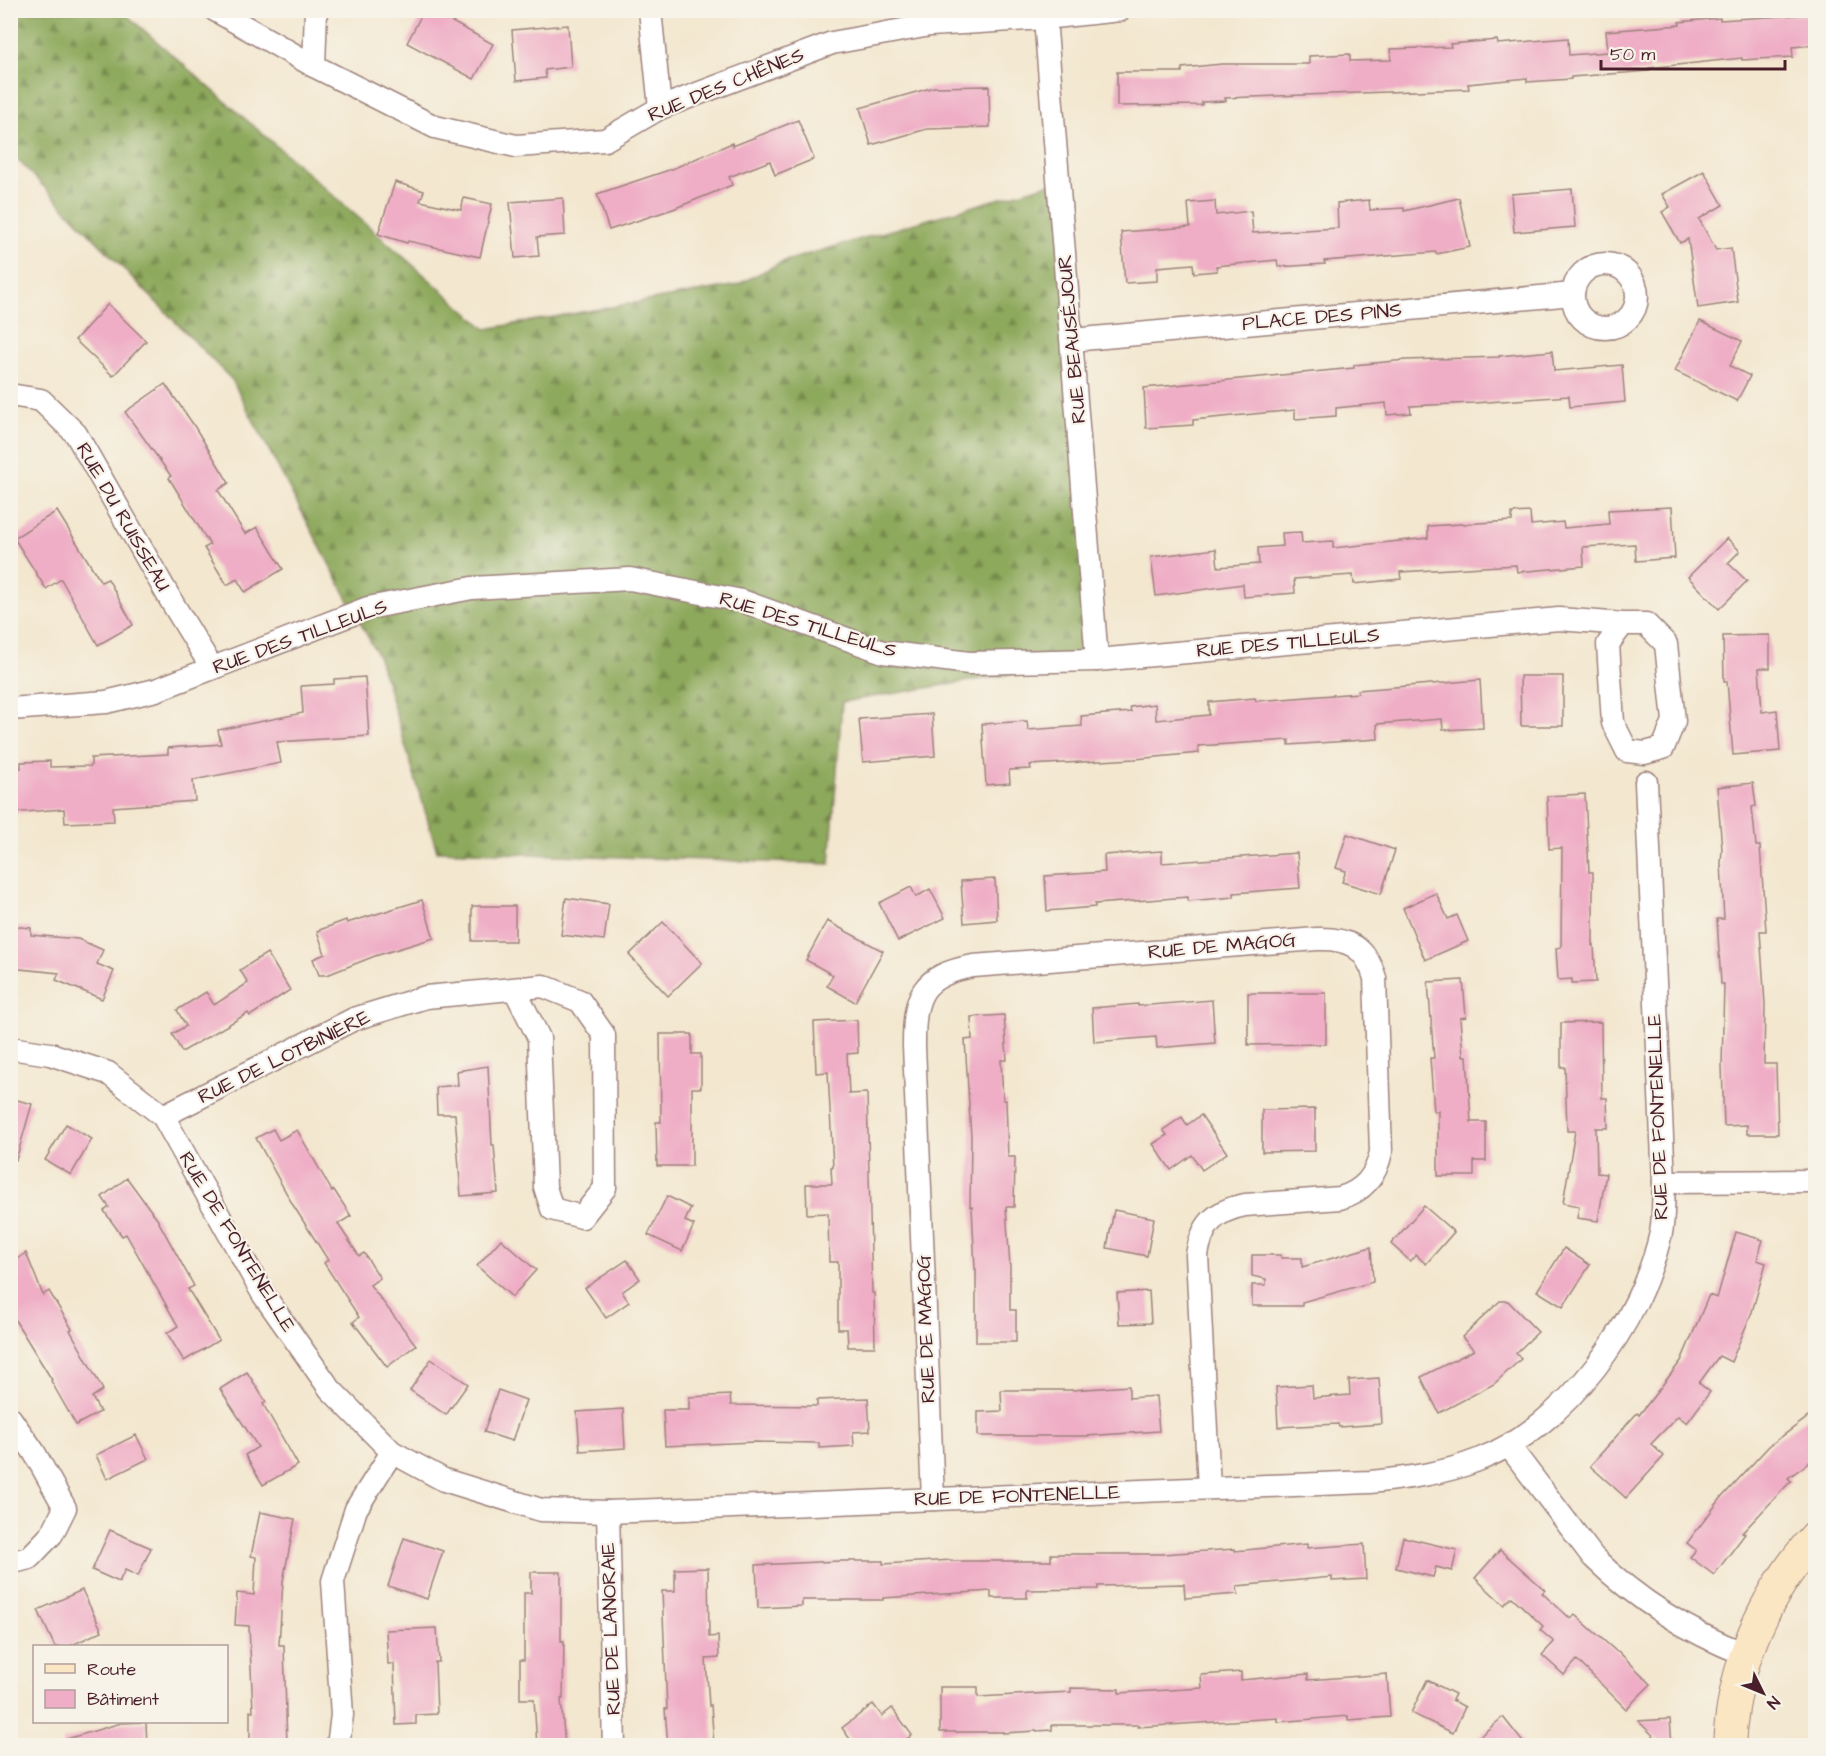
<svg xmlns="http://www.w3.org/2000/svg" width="1826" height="1756" font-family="'Architects Daughter',sans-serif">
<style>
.forest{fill:url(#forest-firs);stroke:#6c6443;stroke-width:1.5}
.building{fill:#efaec6}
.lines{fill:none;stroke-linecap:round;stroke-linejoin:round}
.street-casing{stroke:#9e837d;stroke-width:25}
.secondary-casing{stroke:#9e837d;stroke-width:34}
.street{stroke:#fff;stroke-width:22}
.secondary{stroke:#fbe6c4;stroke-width:32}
.labels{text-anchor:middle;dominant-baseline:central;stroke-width:4.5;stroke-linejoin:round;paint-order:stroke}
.street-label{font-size:20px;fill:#4a1f2b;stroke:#f7f3e8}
</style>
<defs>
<pattern id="forest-firs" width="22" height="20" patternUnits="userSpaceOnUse" patternTransform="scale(1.5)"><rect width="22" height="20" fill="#8da95b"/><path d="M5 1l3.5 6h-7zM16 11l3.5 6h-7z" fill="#75894b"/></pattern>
</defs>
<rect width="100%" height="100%" fill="#f7f3e8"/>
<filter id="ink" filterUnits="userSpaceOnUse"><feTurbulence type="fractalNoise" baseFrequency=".0167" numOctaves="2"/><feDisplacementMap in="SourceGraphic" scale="12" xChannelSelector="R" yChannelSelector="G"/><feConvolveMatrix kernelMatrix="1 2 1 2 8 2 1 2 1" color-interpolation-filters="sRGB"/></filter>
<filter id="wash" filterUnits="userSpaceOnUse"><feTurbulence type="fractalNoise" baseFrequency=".008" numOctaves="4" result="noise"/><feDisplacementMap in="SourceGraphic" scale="24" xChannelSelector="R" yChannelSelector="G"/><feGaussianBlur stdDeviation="1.35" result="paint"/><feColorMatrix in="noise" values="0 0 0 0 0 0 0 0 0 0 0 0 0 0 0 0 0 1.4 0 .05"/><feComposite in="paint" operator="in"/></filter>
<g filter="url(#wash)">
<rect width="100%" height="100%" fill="#f3e7cf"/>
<polygon class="forest" points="11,11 122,11 486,329 737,285 782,262 1059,181 1097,660 842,702 830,864 437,851 379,658 232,380 11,153"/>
<g id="blocks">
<g class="building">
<polygon points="424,10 430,10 493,44 474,79 407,43"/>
<polygon points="1815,14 1815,45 1792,47 1793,57 1742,60 1742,58 1649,68 1649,71 1571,77 1571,79 1527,82 1527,78 1468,84 1469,89 1225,98 1226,101 1202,102 1202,105 1117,106 1117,72 1182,72 1182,68 1222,64 1309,64 1309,56 1350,54 1350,61 1391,60 1390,49 1451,47 1450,44 1497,40 1498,44 1568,38 1569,55 1608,52 1606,31 1680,25 1679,22 1720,18 1720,20"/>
<polygon points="568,25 571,67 545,70 546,78 516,81 512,30"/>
<polygon points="989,86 990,127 927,129 871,145 860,108 934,87"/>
<polygon points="798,120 814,159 775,175 770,161 729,177 732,185 673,209 609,230 597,194 672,169 732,143 733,146"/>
<polygon points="1704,171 1723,205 1699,219 1716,250 1731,248 1738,302 1698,308 1688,239 1680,243 1662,212 1670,207 1662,194"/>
<polygon points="395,182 424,191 420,201 461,210 464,198 492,204 480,257 408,241 407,243 378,234"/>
<polygon points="1572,189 1575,227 1514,232 1511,194"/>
<polygon points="563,198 565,235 537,237 539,256 515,258 510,202"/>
<polygon points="1459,198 1470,247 1436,254 1436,252 1324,261 1325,264 1278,267 1277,260 1216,266 1217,271 1194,273 1193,264 1157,267 1157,281 1125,283 1121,232 1190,227 1188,203 1215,201 1216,215 1251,211 1253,233 1338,228 1337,203 1369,200 1370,210 1404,208 1404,211"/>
<polygon points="108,304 146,341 113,376 75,340"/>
<polygon points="1700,321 1742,341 1730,366 1750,376 1737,401 1675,371"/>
<polygon points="1552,351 1554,371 1622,365 1625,402 1570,407 1569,396 1474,403 1410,406 1411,413 1387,415 1386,403 1336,408 1336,416 1295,419 1295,410 1193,420 1193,425 1146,428 1144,388 1354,368 1354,365 1406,360 1499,357 1499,356"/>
<polygon points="165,384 193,424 229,483 218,490 245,534 257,527 283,569 245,592 237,579 227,585 204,548 210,545 169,478 171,476 125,412"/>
<polygon points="1672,507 1675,558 1636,561 1635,544 1583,547 1584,566 1517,572 1516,565 1400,572 1401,579 1354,584 1353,575 1294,579 1295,593 1244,597 1243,584 1156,596 1151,557 1216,549 1218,567 1259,564 1258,548 1283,546 1282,533 1301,532 1302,543 1333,541 1333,548 1428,538 1428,526 1512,521 1512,513 1530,512 1531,525 1563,522 1564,528 1609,524 1608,510"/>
<polygon points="57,511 101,582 108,579 133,625 98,645 61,579 46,589 14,538"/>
<polygon points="1727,538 1740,551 1728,563 1747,581 1719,609 1688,577"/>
<polygon points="1770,635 1770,668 1759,668 1762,712 1777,710 1780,751 1733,755 1727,681 1724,681 1723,636"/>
<polygon points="1520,676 1563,676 1563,726 1521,726"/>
<polygon points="365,677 369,736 277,742 281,763 193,780 195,801 113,807 114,821 65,823 64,809 10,813 10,769 21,768 21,762 50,761 50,767 91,766 91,758 168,754 168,748 221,744 218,730 303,713 301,686 334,684 334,679"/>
<polygon points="1480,680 1483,728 1443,730 1442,719 1377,724 1378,739 1289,745 1289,740 1198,746 1199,753 1135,759 1030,765 1031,769 1009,770 1010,783 986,785 982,724 1027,721 1028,730 1082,726 1081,716 1131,712 1130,707 1155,704 1156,720 1209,715 1209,702 1255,698 1256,701 1358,693 1358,690"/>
<polygon points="932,714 935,756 863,762 859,719"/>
<polygon points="1753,783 1756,806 1752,807 1756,846 1760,846 1766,931 1760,931 1765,1004 1764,1064 1776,1064 1778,1134 1747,1134 1747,1125 1724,1126 1722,1065 1724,984 1721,984 1717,919 1724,919 1721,863 1722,849 1717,787"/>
<polygon points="1585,794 1589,872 1593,872 1593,946 1594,945 1596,982 1572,983 1572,979 1558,980 1556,948 1561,947 1562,848 1549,849 1547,796"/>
<polygon points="1347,834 1395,850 1381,894 1342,882 1346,871 1336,868"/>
<polygon points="1162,851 1162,863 1297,853 1300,888 1234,893 1234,897 1188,901 1188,897 1095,904 1095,907 1047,911 1045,876 1105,872 1104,855"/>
<polygon points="995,879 997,920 964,923 961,881"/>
<polygon points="911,887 916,897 930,889 945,918 898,941 879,903"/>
<polygon points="1436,893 1448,919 1457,915 1468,941 1425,960 1403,908"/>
<polygon points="566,898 609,904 604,940 561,935"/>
<polygon points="422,900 434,938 375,956 327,975 319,975 313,959 325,954 317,931 346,920 347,923"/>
<rect x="472" y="906" width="43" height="35"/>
<polygon points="827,921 883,951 855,1002 827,986 833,975 806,960"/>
<polygon points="663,922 702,963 668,996 629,955"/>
<polygon points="10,926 31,928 31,935 78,939 103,950 97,964 114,971 102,999 56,980 59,973 10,968"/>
<polygon points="267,953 290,990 250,1016 248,1013 182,1052 172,1034 186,1026 177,1010 206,992 214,1005 248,983 240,970"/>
<polygon points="1463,980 1466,1017 1460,1018 1463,1056 1467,1056 1471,1122 1486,1122 1486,1161 1474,1161 1474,1176 1438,1176 1438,1111 1434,1112 1430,1058 1434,1058 1428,982"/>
<polygon points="1248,993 1326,993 1326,1044 1248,1045"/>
<polygon points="1212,1000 1215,1043 1157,1048 1156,1037 1094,1042 1092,1008 1138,1004 1138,1006"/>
<polygon points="1004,1015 1007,1060 1001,1060 1003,1100 1006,1100 1008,1157 1015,1157 1014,1207 1006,1207 1010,1267 1010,1310 1016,1310 1016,1342 976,1342 976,1269 975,1269 972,1207 970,1207 971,1137 965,1040 972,1039 971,1017"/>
<polygon points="857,1020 858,1053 847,1054 849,1094 867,1093 872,1293 874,1293 875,1347 848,1347 847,1329 838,1329 838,1262 829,1262 828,1213 807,1214 806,1184 832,1184 831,1167 833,1167 828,1072 816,1073 814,1022"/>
<polygon points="1601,1022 1602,1098 1607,1098 1608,1128 1596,1128 1597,1173 1606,1174 1598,1221 1577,1218 1579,1206 1563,1203 1575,1131 1567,1131 1565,1067 1561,1067 1561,1023"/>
<polygon points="660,1034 692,1034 692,1054 701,1054 701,1088 692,1088 692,1166 657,1166 656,1122 661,1122"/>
<polygon points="488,1066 492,1145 494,1145 498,1193 461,1196 455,1114 437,1114 436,1087 458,1085 457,1071"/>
<polygon points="10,1098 32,1104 16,1160 10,1159"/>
<polygon points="1315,1109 1315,1151 1262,1152 1262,1110"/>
<polygon points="1201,1115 1227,1153 1202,1170 1192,1155 1171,1170 1153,1144 1167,1135 1163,1130 1182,1117 1187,1125"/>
<polygon points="66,1124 92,1139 71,1175 45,1160"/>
<polygon points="273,1129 279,1140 297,1130 332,1191 334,1190 351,1216 338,1224 359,1256 364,1253 380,1278 370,1285 416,1345 387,1367 353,1322 359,1317 324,1263 328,1260 293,1205 256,1138"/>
<polygon points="127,1178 157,1219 194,1286 188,1289 219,1340 184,1361 167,1333 178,1326 126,1234 122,1236 104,1211 109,1207 102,1197"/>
<polygon points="667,1196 691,1208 685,1221 694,1225 682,1251 648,1235"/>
<polygon points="1424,1206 1454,1232 1426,1264 1416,1255 1410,1261 1391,1244"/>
<polygon points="1114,1210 1154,1218 1147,1256 1107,1248"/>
<polygon points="1736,1232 1763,1240 1757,1260 1766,1263 1752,1312 1731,1362 1719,1356 1699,1383 1710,1392 1687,1423 1678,1416 1651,1444 1664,1456 1626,1498 1590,1466 1637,1413 1639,1415 1681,1361 1709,1295 1717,1298"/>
<polygon points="501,1239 536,1270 512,1297 477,1266"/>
<polygon points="1371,1247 1373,1282 1302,1302 1302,1306 1252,1306 1252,1285 1266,1285 1266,1279 1252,1276 1252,1255 1281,1255 1281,1258 1302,1258 1302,1267"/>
<polygon points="1564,1248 1590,1265 1563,1307 1537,1291"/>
<polygon points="26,1253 43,1295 49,1291 72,1329 70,1330 103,1390 92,1397 100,1412 76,1425 51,1381 52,1380 10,1312 10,1264"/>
<polygon points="627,1260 640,1279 622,1292 629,1302 606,1318 585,1288"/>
<polygon points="1149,1291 1151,1323 1119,1324 1117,1293"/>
<polygon points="1500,1301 1508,1301 1538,1332 1516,1353 1521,1359 1494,1384 1439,1413 1421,1377 1474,1350 1462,1337"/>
<polygon points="431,1359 468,1384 446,1415 410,1390"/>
<polygon points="247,1372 266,1402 263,1404 298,1465 263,1485 245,1455 258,1447 220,1389"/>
<polygon points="1379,1378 1382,1424 1339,1427 1338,1424 1278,1427 1276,1387 1312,1385 1313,1398 1350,1395 1349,1380"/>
<polygon points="1129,1386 1129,1398 1156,1396 1159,1431 1086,1436 978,1436 978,1412 1002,1411 1001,1390 1072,1390"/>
<polygon points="498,1390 526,1400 512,1441 484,1432"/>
<polygon points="730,1395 731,1405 817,1406 817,1400 868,1398 870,1431 853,1432 854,1446 819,1448 819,1443 753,1442 665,1446 663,1410 689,1410 689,1397"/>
<polygon points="623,1409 625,1448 580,1451 577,1412"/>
<polygon points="1815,1412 1815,1458 1788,1478 1791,1481 1742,1533 1745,1534 1714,1575 1690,1557 1696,1550 1687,1543 1722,1497 1769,1446"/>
<polygon points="136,1435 148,1459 107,1479 96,1455"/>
<polygon points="260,1512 295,1519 283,1581 279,1645 284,1645 287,1746 250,1744 250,1711 253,1711 249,1626 235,1625 237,1593 254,1595 256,1557 251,1556"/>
<polygon points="110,1530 151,1548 138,1576 125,1570 119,1582 92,1570"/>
<polygon points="1403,1537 1457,1550 1452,1571 1436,1567 1433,1577 1396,1568"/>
<polygon points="404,1538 443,1551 427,1599 388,1586"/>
<polygon points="1307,1544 1307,1548 1364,1544 1366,1579 1332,1581 1332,1577 1237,1586 1238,1594 1185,1598 1184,1584 1098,1586 1098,1589 1027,1590 1027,1598 991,1598 991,1591 883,1598 883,1600 802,1600 802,1606 758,1608 756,1565 839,1561 883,1561 883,1564 952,1560 952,1561 1051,1561 1051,1554 1162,1554 1235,1549 1235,1551"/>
<polygon points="1500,1550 1545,1590 1542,1593 1571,1619 1575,1615 1617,1652 1618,1651 1651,1684 1626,1709 1577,1660 1564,1675 1542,1655 1554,1642 1540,1630 1543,1626 1512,1597 1504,1605 1475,1578"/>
<polygon points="708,1568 709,1637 718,1636 719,1658 706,1659 709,1706 711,1705 714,1746 668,1746 665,1709 667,1709 662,1591 675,1591 675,1569"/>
<polygon points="531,1572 561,1572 561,1641 564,1641 563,1699 561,1699 565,1746 537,1746 534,1699 520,1699 520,1660 524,1660 524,1593 531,1593"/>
<polygon points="82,1590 102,1631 68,1647 55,1647 38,1610"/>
<polygon points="437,1628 439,1662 435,1662 437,1714 416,1715 416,1724 396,1725 394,1664 388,1664 386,1630"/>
<polygon points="1241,1672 1241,1680 1308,1674 1308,1680 1387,1674 1390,1717 1348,1720 1348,1716 1278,1722 1278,1718 1138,1727 1138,1725 1052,1725 1052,1730 1003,1733 1003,1732 940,1732 940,1687 978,1687 978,1697 1071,1692 1071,1688 1119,1689 1119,1693 1202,1688 1201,1675"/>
<polygon points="1427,1680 1455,1694 1452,1700 1465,1707 1453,1733 1411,1713"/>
<polygon points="873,1704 882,1716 892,1708 912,1735 898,1746 855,1746 842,1728"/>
<polygon points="1503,1717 1526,1746 1468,1746"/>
<polygon points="1670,1719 1672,1746 1664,1746 1638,1721"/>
<polygon points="146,1722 147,1746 63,1746 63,1740 121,1723"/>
</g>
</g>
</g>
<g filter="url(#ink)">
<use href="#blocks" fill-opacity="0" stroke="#9e837d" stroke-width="1.5"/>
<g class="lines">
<g class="street-casing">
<g id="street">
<polyline points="215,10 314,66 435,127 516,146 605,140 660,108 832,43 930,25 1045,18 1120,10"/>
<polyline points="650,10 660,108"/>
<polyline points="1045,18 1097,660"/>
<polyline points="314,66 316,10"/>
<circle cx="1605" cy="296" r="32"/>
<polyline points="1072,340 1573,294"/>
<polyline points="10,395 41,400 76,434 173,604 212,668"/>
<polyline points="10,709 106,702 156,690 368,608 472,588 630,579 742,601 883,652 969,663 1097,660 1559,619 1623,624 1646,624 1666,644 1674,721 1663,748 1645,753 1627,751 1613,723 1608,644 1623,624"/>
<path d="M10,1048L50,1054L108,1073L163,1116L263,1294L330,1389L392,1452L444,1480L541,1510L608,1512L1370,1482C1407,1478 1443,1474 1478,1460C1567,1426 1640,1324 1661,1233C1664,1217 1663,1198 1664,1182L1646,782"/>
<polyline points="163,1116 354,1019 426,997 543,986 580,1001 604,1035 605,1188 582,1217 552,1209 545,1187 539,1038 515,990"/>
<polyline points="1664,1182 1816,1181"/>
<polyline points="10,1418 34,1452 65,1508 52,1534 29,1558 10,1563"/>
<path d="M1509,1446L1593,1557C1637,1600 1688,1632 1745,1654"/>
<path d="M933,1499L914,1046C914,996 920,976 973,966L1317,939C1349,938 1366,947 1375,978L1381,1152C1376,1176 1364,1191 1340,1198L1245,1205C1214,1211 1202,1225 1197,1255L1209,1488"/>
<polyline points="608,1512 614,1746"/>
<polyline points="338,1746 342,1715 333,1581 356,1509 392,1452"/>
</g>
</g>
<g class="secondary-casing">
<path id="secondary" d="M1729,1746C1733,1666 1763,1596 1816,1536"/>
</g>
<use href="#street" class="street"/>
<use href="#secondary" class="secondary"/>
</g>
</g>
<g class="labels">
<g class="street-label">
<text transform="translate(726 85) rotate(-22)">RUE DES CHÊNES</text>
<text transform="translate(1322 317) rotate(-5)">PLACE DES PINS</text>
<text transform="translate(1072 339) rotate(-95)">RUE BEAUSÉJOUR</text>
<text transform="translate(123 517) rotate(60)">RUE DU RUISSEAU</text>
<text transform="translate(808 625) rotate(17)">RUE DES TILLEULS</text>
<text transform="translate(300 637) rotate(-20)">RUE DES TILLEULS</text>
<text transform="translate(1288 643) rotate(-5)">RUE DES TILLEULS</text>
<text transform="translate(1222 946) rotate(-5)">RUE DE MAGOG</text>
<text transform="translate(284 1057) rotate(-26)">RUE DE LOTBINIÈRE</text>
<text transform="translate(1658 1117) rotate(-92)">RUE DE FONTENELLE</text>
<text transform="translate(237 1242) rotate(59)">RUE DE FONTENELLE</text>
<text transform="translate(926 1329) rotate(-92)">RUE DE MAGOG</text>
<text transform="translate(1017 1496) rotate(-2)">RUE DE FONTENELLE</text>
<text transform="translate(611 1629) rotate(-92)">RUE DE LANORAIE</text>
</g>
</g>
<rect width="1826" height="1756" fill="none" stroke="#f7f3e8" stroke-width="36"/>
<rect x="33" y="1645" width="195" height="78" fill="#f7f3e8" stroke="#b29e9c" stroke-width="1.5"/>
<rect x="45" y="1664" width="30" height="9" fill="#fbe6c4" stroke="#b29e9c" stroke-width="1.5"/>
<text x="87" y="1675" font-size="18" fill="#4a1f2b">Route</text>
<rect x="45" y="1690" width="30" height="18" fill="#efaec6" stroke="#b29e9c" stroke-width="1.5"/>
<text x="87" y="1705" font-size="18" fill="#4a1f2b">Bâtiment</text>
<g transform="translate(1763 1693) rotate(133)" stroke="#f7f3e8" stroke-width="4.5" paint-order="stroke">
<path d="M0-4.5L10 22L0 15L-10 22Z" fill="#4a1f2b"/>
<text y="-9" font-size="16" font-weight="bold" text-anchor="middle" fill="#4a1f2b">N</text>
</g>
<path d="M1601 60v9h184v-9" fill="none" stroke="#4a1f2b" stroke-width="3"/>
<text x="1610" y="60" font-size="18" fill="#4a1f2b" stroke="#f7f3e8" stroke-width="4.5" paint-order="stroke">50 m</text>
</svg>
